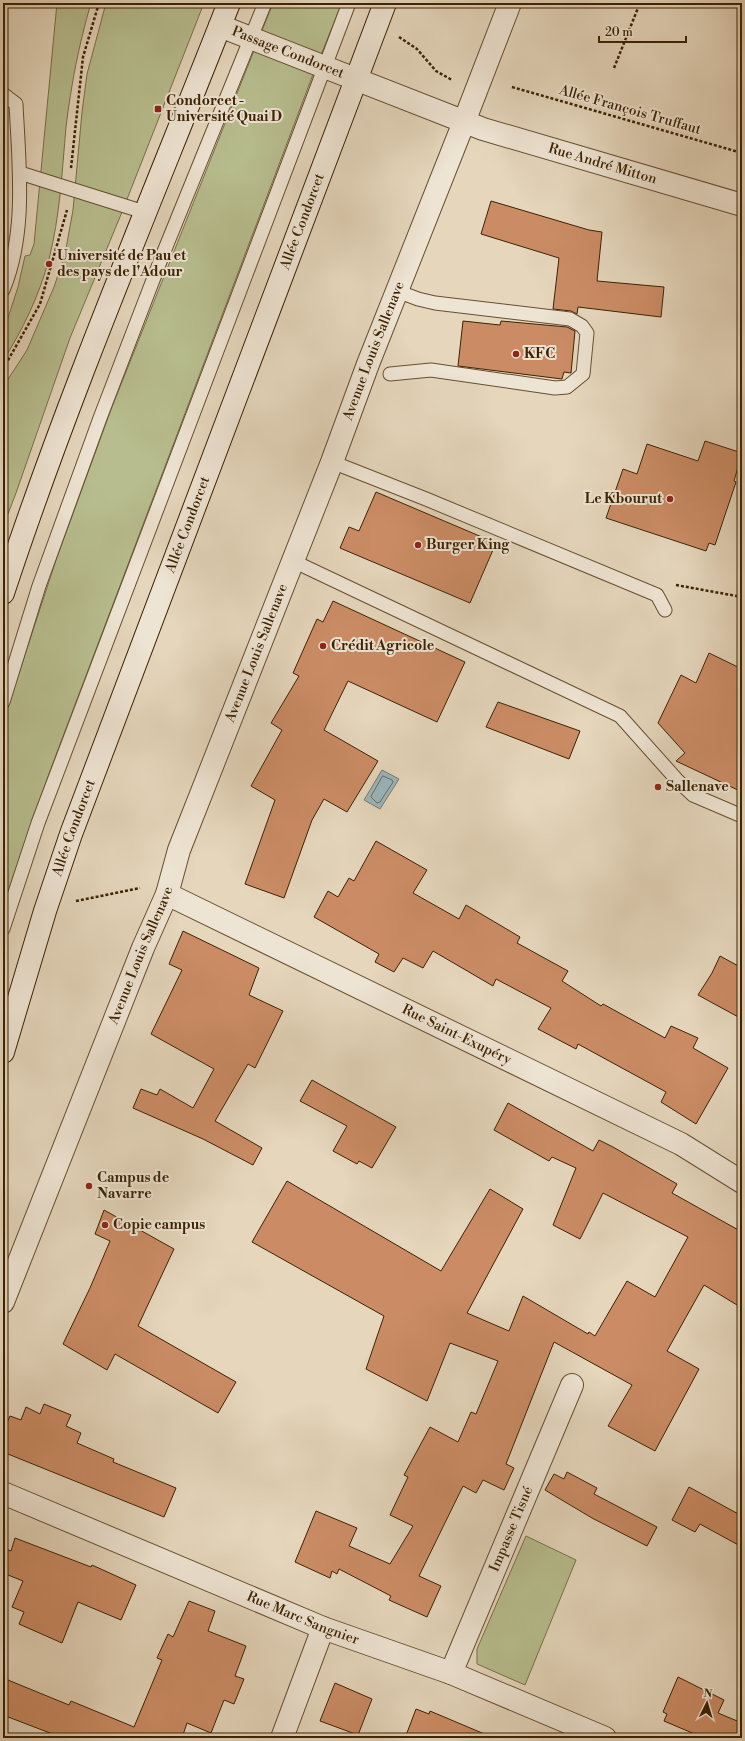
<svg xmlns="http://www.w3.org/2000/svg" width="745" height="1741" font-family="'Libre Bodoni',serif">
<style>
.green{fill:#b7bd8e;stroke:#7a7048}
.water{fill:#9cb6bd;stroke:#767b73}
.lines{fill:none;stroke-linecap:round;stroke-linejoin:round}
.shore{stroke:#6c6c60;stroke-width:1}
.building{fill:#cb8c65;stroke:#3c2203}
.service-casing{stroke:#664f31;stroke-width:15}
.minor-casing{stroke:#664f31;stroke-width:24}
.secondary-casing{stroke:#3c2203;stroke-width:24}
.path{stroke:#3c2203;stroke-width:2.5;stroke-dasharray:3 2;stroke-linecap:butt}
.service{stroke:#eee4d3;stroke-width:13}
.minor{stroke:#eee4d3;stroke-width:22}
.secondary{stroke:#eee4d3;stroke-width:22}
.poi-dot{fill:#8f2418;stroke:#eee4d3;stroke-width:1.5}
.labels{text-anchor:middle;dominant-baseline:central;stroke-width:4;stroke-linejoin:round;paint-order:stroke}
.street-label{font-size:14px;fill:#3c2203;stroke:#eee4d3}
.poi-label{font-size:14px;font-weight:bold;fill:#3c2203;stroke:#eee4d3;text-anchor:start}
</style>
<rect width="100%" height="100%" fill="#e5d6bc"/>
<filter id="stains"><feTurbulence type="fractalNoise" baseFrequency=".005" numOctaves="4"/><feColorMatrix values="0 0 0 0 .2 0 0 0 0 .09 0 0 0 0 .02 0 0 0 .5 -.17"/></filter>
<radialGradient id="worn" r=".72"><stop offset=".6" stop-color="#630" stop-opacity="0"/><stop offset="1" stop-color="#630" stop-opacity=".3"/></radialGradient>
<g class="green">
<path d="M57,3H91C79,44 71,85 66,127C62,172 60,216 49,259C39,296 23,329 3,361V333L18,287L25,256L30,255L34,244Z"/>
<polygon points="106,3 204,3 122,212 70,338 16,493 3,527 3,387 27,350 54,287 65,254 73,210 82,112 87,74"/>
<polygon points="273,3 342,3 312,77 50,771 3,906 3,722 56,560 112,407"/>
<polygon points="526,1536 576,1560 525,1685 477,1664 477,1649"/>
</g>
<polygon class="water" points="382,770 399,779 380,809 364,800"/>
<g class="lines">
<polygon class="shore" points="383,776 392,780 393,782 380,802 377,803 371,797"/>
</g>
<g class="building">
<polygon points="491,201 589,230 602,232 597,281 664,287 661,317 578,307 577,314 571,311 553,309 559,258 481,234"/>
<polygon points="463,321 500,325 501,321 567,327 575,331 571,373 564,372 562,379 458,366"/>
<polygon points="705,441 742,453 734,481 736,482 715,545 709,543 706,551 606,518 623,469 637,474 647,444 698,461"/>
<polygon points="376,492 496,543 470,603 340,548 349,527 359,531"/>
<polygon points="333,601 465,662 437,722 348,681 324,730 378,761 347,812 324,799 312,820 284,898 245,884 275,800 251,786 282,730 271,723 299,676 293,673 317,619 323,622"/>
<polygon points="709,653 742,669 742,792 676,761 685,753 658,723 681,675 696,683"/>
<polygon points="498,702 580,731 569,759 486,727"/>
<polygon points="376,841 427,870 413,893 459,919 466,905 520,937 517,943 568,971 562,981 601,1006 603,1004 665,1038 671,1026 698,1038 693,1048 728,1068 696,1124 661,1102 666,1092 578,1044 576,1049 538,1029 551,1008 496,979 493,986 433,951 423,968 403,958 394,972 375,962 379,954 314,917 328,891 338,897 349,878 354,881"/>
<polygon points="183,931 259,968 249,995 283,1011 255,1068 248,1064 215,1121 262,1148 253,1165 203,1139 133,1108 141,1089 157,1095 160,1089 193,1108 214,1069 151,1034 182,970 169,964"/>
<polygon points="720,956 742,968 742,1019 698,995 712,973"/>
<polygon points="312,1080 396,1127 372,1168 359,1161 357,1164 333,1151 347,1126 300,1101"/>
<polygon points="508,1103 593,1151 599,1140 613,1147 677,1184 672,1193 742,1232 742,1308 704,1285 667,1351 699,1369 655,1451 608,1426 632,1385 554,1342 506,1464 514,1468 504,1490 483,1480 476,1493 463,1486 419,1576 441,1586 427,1617 389,1600 391,1596 339,1569 337,1574 332,1571 330,1578 295,1562 316,1511 357,1528 349,1546 390,1564 413,1526 390,1515 408,1477 404,1475 430,1427 458,1442 471,1412 476,1414 498,1361 450,1343 427,1401 366,1369 384,1316 252,1242 287,1181 441,1271 490,1189 523,1209 467,1313 509,1331 523,1296 588,1334 589,1332 595,1336 627,1281 655,1297 688,1237 603,1193 580,1239 553,1225 576,1168 552,1157 549,1161 494,1130"/>
<polygon points="104,1210 174,1249 138,1326 236,1382 218,1413 115,1354 107,1370 63,1344 90,1288 110,1241 95,1234"/>
<polygon points="44,1404 71,1415 66,1426 81,1433 77,1443 114,1459 113,1462 176,1488 164,1517 3,1452 3,1432 10,1416 21,1420 26,1407 40,1414"/>
<polygon points="567,1472 597,1488 594,1494 657,1527 647,1546 592,1518 545,1490 554,1474 564,1479"/>
<polygon points="689,1487 742,1516 742,1547 700,1524 695,1532 672,1520"/>
<polygon points="15,1538 91,1567 92,1565 136,1585 121,1620 78,1602 62,1643 19,1624 24,1612 12,1607 23,1581 3,1573 3,1548 11,1551"/>
<polygon points="189,1601 215,1611 208,1631 246,1646 235,1676 244,1679 234,1704 224,1700 211,1733 187,1723 182,1738 63,1738 3,1715 3,1678 69,1705 71,1701 134,1727 162,1660 157,1658 168,1634 173,1637"/>
<polygon points="678,1677 724,1700 718,1713 742,1723 742,1738 704,1738 664,1721 667,1714 663,1712"/>
<polygon points="335,1683 372,1699 358,1735 320,1721"/>
<polygon points="416,1709 429,1714 430,1711 494,1738 405,1738"/>
</g>
<g class="lines">
<g class="service-casing">
<g id="service">
<path d="M3,94L16,104C19,165 27,233 3,290"/>
<polyline points="20,173 144,212"/>
<polyline points="390,374 431,370 555,388 567,387 583,374 587,333 582,326 570,319 435,303 418,299 397,291"/>
<polyline points="332,462 426,499 657,595 665,610"/>
<polyline points="293,561 620,716 678,781 693,795 742,816"/>
<polyline points="3,702 39,586 100,418 163,254 265,3"/>
<polyline points="3,929 38,823 349,3"/>
</g>
</g>
<g class="minor-casing">
<g id="minor">
<path id="s1" d="M220,26L483,129L742,205"/>
<path id="s2" d="M167,894L681,1144L742,1182"/>
<path id="s3" d="M3,1302L143,948L167,894L179,850L332,462L368,364L464,122L510,3"/>
<path id="s4" d="M3,1493L323,1628L451,1673L605,1738"/>
<path id="s5" d="M451,1673L572,1385"/>
<polyline points="282,1738 323,1628"/>
</g>
</g>
<g class="secondary-casing">
<g id="secondary">
<path d="M3,593C69,393 152,199 229,3"/>
<path id="s6" d="M3,1052L45,911L71,834L385,3"/>
</g>
</g>
<g class="path">
<polyline points="314,3 324,7"/>
<polyline points="399,37 417,49 436,71 452,80"/>
<polyline points="614,68 640,3"/>
<polyline points="512,87 742,153"/>
<polyline points="71,168 83,57 99,3"/>
<polyline points="3,369 40,304 67,210"/>
<polyline points="676,585 742,597"/>
<polyline points="76,901 140,888"/>
</g>
<use href="#service" class="service"/>
<use href="#minor" class="minor"/>
<use href="#secondary" class="secondary"/>
</g>
<g class="poi-dot">
<rect x="154" y="105" width="8" height="8" rx="2"/>
<circle cx="49" cy="264" r="4"/>
<circle cx="516" cy="354" r="4"/>
<circle cx="670" cy="499" r="4"/>
<circle cx="418" cy="545" r="4"/>
<circle cx="323" cy="646" r="4"/>
<circle cx="658" cy="787" r="4"/>
<circle cx="89" cy="1186" r="4"/>
<circle cx="105" cy="1225" r="4"/>
</g>
<g class="labels">
<g class="street-label">
<text stroke="none"><textPath href="#s1" startOffset="73">Passage Condorcet</textPath></text>
<text transform="translate(630 110) rotate(16)">Allée François Truffaut</text>
<text stroke="none"><textPath href="#s1" startOffset="407">Rue André Mitton</textPath></text>
<text stroke="none"><textPath href="#s6" startOffset="883">Allée Condorcet</textPath></text>
<text stroke="none"><textPath href="#s3" startOffset="1021">Avenue Louis Sallenave</textPath></text>
<text stroke="none"><textPath href="#s6" startOffset="559">Allée Condorcet</textPath></text>
<text stroke="none"><textPath href="#s3" startOffset="697">Avenue Louis Sallenave</textPath></text>
<text stroke="none"><textPath href="#s6" startOffset="235">Allée Condorcet</textPath></text>
<text stroke="none"><textPath href="#s3" startOffset="373">Avenue Louis Sallenave</textPath></text>
<text stroke="none"><textPath href="#s2" startOffset="322">Rue Saint-Exupéry</textPath></text>
<text stroke="none"><textPath href="#s5" startOffset="156">Impasse Tisné</textPath></text>
<text stroke="none"><textPath href="#s4" startOffset="325">Rue Marc Sangnier</textPath></text>
</g>
<g class="poi-label">
<text x="166" y="101">Condorcet -<tspan x="166" dy="16">Université Quai D</tspan></text>
<text x="57" y="256">Université de Pau et<tspan x="57" dy="16">des pays de l'Adour</tspan></text>
<text x="524" y="354">KFC</text>
<text x="662" y="499" text-anchor="end">Le Kbourut</text>
<text x="426" y="545">Burger King</text>
<text x="331" y="646">Crédit Agricole</text>
<text x="666" y="787">Sallenave</text>
<text x="97" y="1178">Campus de<tspan x="97" dy="16">Navarre</tspan></text>
<text x="113" y="1225">Copie campus</text>
</g>
</g>
<rect width="745" height="1741" fill="none" stroke="#e5d6bc" stroke-width="16"/>
<rect x="4" y="4" width="737" height="1733" fill="none" stroke="#3c2203" stroke-width="2"/>
<rect x="8" y="8" width="729" height="1725" fill="none" stroke="#3c2203"/>
<g transform="translate(707 1703) rotate(5)" stroke="#eee4d3" stroke-width="3" paint-order="stroke">
<path d="M0-3L7 15L0 10L-7 15Z" fill="#3c2203"/>
<text y="-6" font-size="11" font-weight="bold" text-anchor="middle" fill="#3c2203">N</text>
</g>
<path d="M599 36v6h87v-6" fill="none" stroke="#3c2203" stroke-width="2"/>
<text x="605" y="36" font-size="12" fill="#3c2203" stroke="#eee4d3" stroke-width="3" paint-order="stroke">20 m</text>
<rect width="100%" height="100%" filter="url(#stains)"/>
<rect width="100%" height="100%" fill="url(#worn)"/>
</svg>
